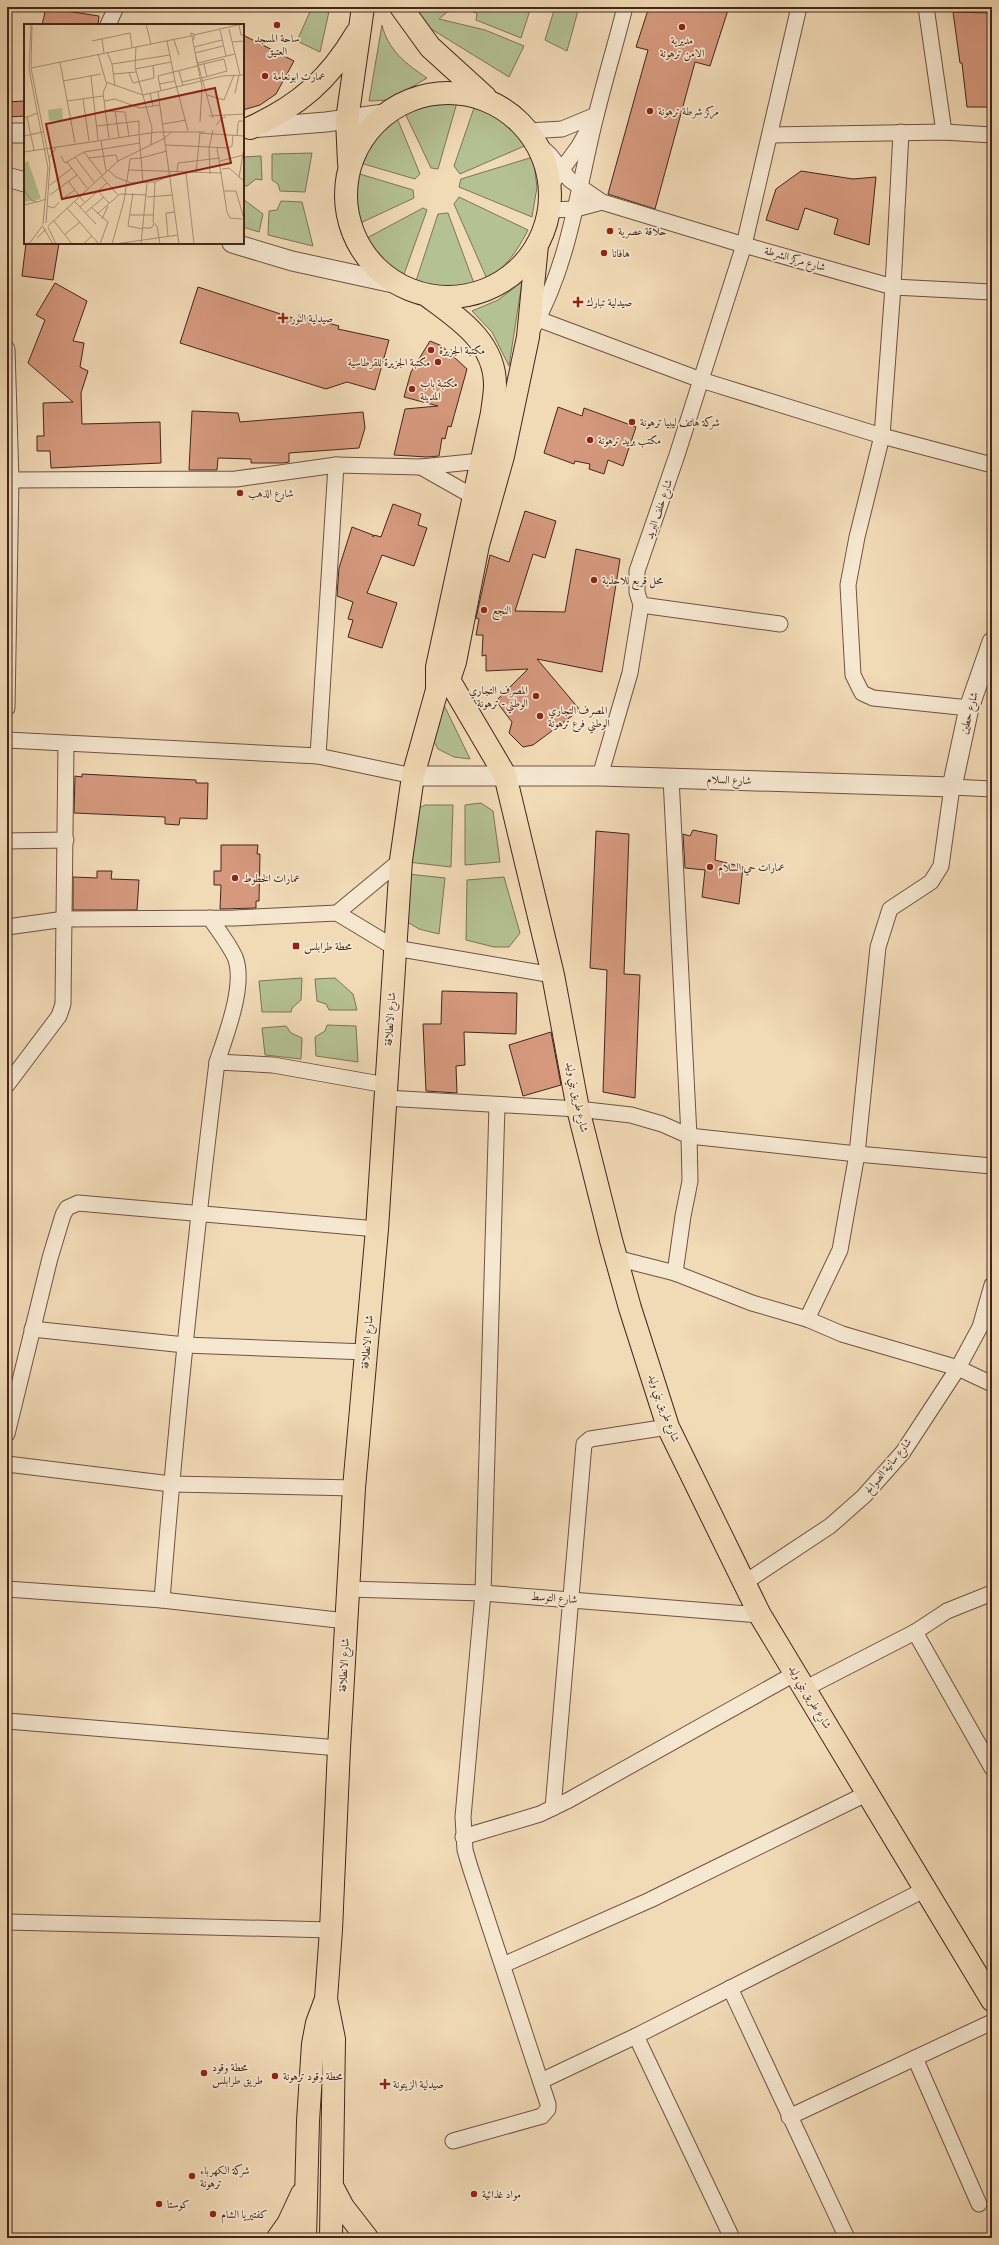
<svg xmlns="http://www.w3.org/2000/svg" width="999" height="2245" font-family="'IM FELL Great Primer',Amiri,serif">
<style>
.green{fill:#b4c192;stroke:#7c7456}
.building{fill:#d6997e;stroke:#43261b}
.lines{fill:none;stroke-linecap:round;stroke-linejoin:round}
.minor-casing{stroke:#6e5342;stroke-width:17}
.tertiary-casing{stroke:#6e5342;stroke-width:21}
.primary-casing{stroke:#43261b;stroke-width:24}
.trunk-casing{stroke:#43261b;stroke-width:24}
.minor{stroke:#f6e7d0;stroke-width:15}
.tertiary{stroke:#f6e7d0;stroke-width:19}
.primary{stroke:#f1dab6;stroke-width:22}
.trunk{stroke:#f1dab6;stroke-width:22}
.poi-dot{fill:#8f2418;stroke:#f6e7d0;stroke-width:1.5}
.labels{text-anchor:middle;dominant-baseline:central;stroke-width:3.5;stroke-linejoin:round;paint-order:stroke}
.poi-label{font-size:11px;fill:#43261b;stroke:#f6e7d0;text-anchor:start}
.street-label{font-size:11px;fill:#43261b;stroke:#f6e7d0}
.inset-road{fill:none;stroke:#ab9278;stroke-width:1}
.view{fill:#8f2418;fill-opacity:0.15;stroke:#8f2418;stroke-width:2}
.inset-edge{fill:none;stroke:#43261b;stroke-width:2}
</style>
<rect width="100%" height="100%" fill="#f1dab6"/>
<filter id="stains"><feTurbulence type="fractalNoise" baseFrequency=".005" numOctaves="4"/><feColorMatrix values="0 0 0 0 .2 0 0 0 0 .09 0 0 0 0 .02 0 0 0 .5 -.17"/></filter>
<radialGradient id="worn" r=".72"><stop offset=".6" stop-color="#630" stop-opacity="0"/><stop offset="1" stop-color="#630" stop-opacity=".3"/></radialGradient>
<g class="green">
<polygon points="312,7 330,7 320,52 297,41"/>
<polygon points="415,7 453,7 439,19 485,30 524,46 509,77 428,27"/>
<polygon points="469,7 531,7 521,38 476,20 477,13 467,10"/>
<polygon points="555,7 579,7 567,51 545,40"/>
<path d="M382,25C388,50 406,64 427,78L390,100L369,101Z"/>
<polygon points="448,97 458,99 438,169 431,168 403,109 433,98"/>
<path d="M476,102C501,113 512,123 529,144L460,174L454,166Z"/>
<path d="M397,118L420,174L415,179L357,162C363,137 374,128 397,118Z"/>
<polygon points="312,153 305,192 280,191 278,184 272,180 272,154"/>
<polygon points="261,156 262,180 256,179 247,186 243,186 243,157"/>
<polygon points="533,157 537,187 532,217 459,187 461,179"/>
<path d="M353,172L413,190L414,198L354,226L350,225C343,208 345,189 353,172Z"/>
<path d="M459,197L528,230C518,249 506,269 487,279L454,204Z"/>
<polygon points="243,199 263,214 259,232 243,227"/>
<polygon points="281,201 302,202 313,246 268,235 269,211 277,210"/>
<path d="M423,208L427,210L403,277C381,272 370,260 365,239Z"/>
<polygon points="448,213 475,286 437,291 415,284 438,214"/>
<polygon points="522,282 509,366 492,332 472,311 498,300"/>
<polygon points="444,705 470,759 454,757 438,749 432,738"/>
<polygon points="481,803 493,811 500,862 465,865 465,805"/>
<polygon points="425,805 453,805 451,867 408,862 419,808"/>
<polygon points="408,874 445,878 439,934 419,929 404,920"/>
<polygon points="504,877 520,933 509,947 494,947 466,940 467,880"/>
<polygon points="302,978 301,1000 292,1008 291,1012 262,1012 259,981"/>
<polygon points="335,978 353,994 357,1010 329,1010 326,1004 317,1001 315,979"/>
<polygon points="327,1025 356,1026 358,1062 316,1056 315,1037 325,1031"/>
<polygon points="286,1026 291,1033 302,1038 301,1059 265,1055 262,1028"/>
</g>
<g class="building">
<polygon points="649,7 729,7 710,66 695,62 655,209 608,194 648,50 636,47"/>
<polygon points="46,8 99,16 98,25 42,25"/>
<polygon points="953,12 989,13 992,33 992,107 967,107 962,63 960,63"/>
<polygon points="243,35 294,61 276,94 260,105 243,110"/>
<polygon points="25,101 25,116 7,117 7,102"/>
<polygon points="801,171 853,179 876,177 869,245 834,234 838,219 805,208 798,230 766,220 776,189"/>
<polygon points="26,243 59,243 53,280 22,276"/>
<polygon points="55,283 87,301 73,341 84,343 80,367 88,371 81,393 82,424 160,422 161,463 51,468 50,451 37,451 37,436 44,436 43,403 73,402 28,363 45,320 36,315"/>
<polygon points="198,287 299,320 299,315 339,326 338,329 389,340 375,390 347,382 326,389 180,343"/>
<polygon points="430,341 442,346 467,369 451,427 448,426 445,439 442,438 439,456 427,457 394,455 405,409 438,406 404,397 411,372"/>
<polygon points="558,407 582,416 584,408 636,427 623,466 608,460 604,474 589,469 590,464 575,461 574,464 544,453"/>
<polygon points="192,411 238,413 240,422 363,412 365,428 359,448 289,453 289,462 283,463 251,463 251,459 218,458 217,470 189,470"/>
<polygon points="393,504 421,514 418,525 427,528 414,566 382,555 367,593 397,603 382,648 348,637 353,620 348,619 353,602 337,596 339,568 352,527 373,535 373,537 374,535 381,537"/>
<polygon points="525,511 556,521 545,558 533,554 515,611 565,612 576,549 620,559 602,672 537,659 580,710 533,745 523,747 509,733 512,722 496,701 528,669 486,671 486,655 482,656 483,635 476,635 479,619 476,618 490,555 509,562"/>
<polygon points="82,774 196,780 196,783 208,783 207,819 180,818 179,825 165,824 165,817 74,813 75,776 82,777"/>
<polygon points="693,830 717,835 715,860 743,867 739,904 702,897 705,870 685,868 683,834 690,836"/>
<polygon points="596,831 629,834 624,974 640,975 635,1098 603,1092 607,970 590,968"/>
<polygon points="221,845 258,845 257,854 260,854 259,901 256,901 256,908 220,909 221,885 214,885 214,871 221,871"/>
<polygon points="97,871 112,871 111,879 139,880 137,910 73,910 73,877 97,878"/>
<polygon points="442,991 517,993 516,1034 464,1032 465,1065 456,1066 457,1093 426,1091 423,1024 441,1024"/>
<polygon points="551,1032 561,1085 523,1096 509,1045"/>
</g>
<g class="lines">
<g class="minor-casing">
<g id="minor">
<polyline points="926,7 944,132"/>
<polyline points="108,25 116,7"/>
<polyline points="528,131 562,129 596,115"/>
<polyline points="901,132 893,287 882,436 857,537 848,585 853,675 862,693 873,698 969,708"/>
<polyline points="770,135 944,132 992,135"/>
<polyline points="535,141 550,155 570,180 602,202 744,245 893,287 992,292"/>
<polyline points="550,186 579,146 588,130"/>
<polyline points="549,210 576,209 602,202"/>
<polyline points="538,319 701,380 882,436 992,465"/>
<path d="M533,328C570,262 578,187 596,116C605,79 616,43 625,7"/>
<polyline points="7,349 11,480 7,708"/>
<polyline points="421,467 474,497"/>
<polyline points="7,480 236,479 336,465 421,467 481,461"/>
<polyline points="641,605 780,624"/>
<polyline points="7,740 318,756 413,776"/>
<polyline points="318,756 336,465"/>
<polyline points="600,776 630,673 641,605 637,592 637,571 677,455 744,245 799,7"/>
<polyline points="671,778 689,1136 857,1154 992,1166"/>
<polyline points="7,841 66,840"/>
<polyline points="337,913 401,860"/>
<path d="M210,918C218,930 229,944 235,957C246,984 226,1035 217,1062"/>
<polyline points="7,927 65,919 234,918 337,913 395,948 553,975"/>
<polyline points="7,1085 59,1016 63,1004 66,744"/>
<polyline points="385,1098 578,1109 631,1115 662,1124 689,1136 690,1181 683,1216 675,1273 616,1258"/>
<polyline points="675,1273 752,1303 807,1319 842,1334 958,1368 992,1384"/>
<polyline points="807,1319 840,1250 857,1154 878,947 890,909 931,882 941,866 952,787 992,789"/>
<polyline points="32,1329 185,1345 367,1352"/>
<polyline points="7,1434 50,1258 63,1215 67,1208 78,1203 377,1229"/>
<polyline points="7,1464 171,1484 354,1488"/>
<polyline points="744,1583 830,1526 864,1496 903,1452 958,1368 980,1327 992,1285"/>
<polyline points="7,1589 162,1600 346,1621"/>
<polyline points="348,1589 483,1593 760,1615"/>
<path d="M162,1600C176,1421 195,1241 217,1062L273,1065L386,1085"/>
<polyline points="915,1632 992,1768"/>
<polyline points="806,1688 915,1632 947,1611 992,1593"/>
<polyline points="7,1721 339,1748"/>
<polyline points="553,1808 584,1444 590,1439 668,1427"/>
<polyline points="463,1837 540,1814 569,1800 796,1673"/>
<polyline points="7,1922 331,1930"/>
<polyline points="503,1965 650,1900 868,1793"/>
<polyline points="730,1988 847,2238"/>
<polyline points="636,2036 732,2238"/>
<polyline points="915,2058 979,2204"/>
<polyline points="541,2081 636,2036 926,1889"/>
<polyline points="789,2117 992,2022"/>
<polyline points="453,2141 542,2116 548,2109 548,2104 470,1867 465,1850 463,1817 483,1593 497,1105"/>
</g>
</g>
<g class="tertiary-casing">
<g id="tertiary">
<polyline points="252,128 326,122 384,114"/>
<polyline points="7,133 25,133"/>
<polyline points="7,177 25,182"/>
<polyline points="232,243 292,261 393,283"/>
<polyline points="413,776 600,776 952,787 969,708 992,642"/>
</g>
</g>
<g class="primary-casing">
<polyline id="primary" points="449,680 505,775 553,975 578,1109 611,1240 630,1308 668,1427 760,1615 992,2000"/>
</g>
<g class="trunk-casing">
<g id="trunk">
<polyline points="401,7 430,47 485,97"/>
<circle cx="448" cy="195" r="102"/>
<path d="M250,128C298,106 329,80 356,34"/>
<polyline points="349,163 347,120 363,7"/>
<polyline points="437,690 449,680 455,662 478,545 503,456 528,337 537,245"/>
<polyline points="326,1999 334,2039 331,2238"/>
<polyline points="332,2186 343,2207 367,2238"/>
<polyline points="278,2238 288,2224 302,2194"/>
<path d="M305,2238L308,2121L313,2044L317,2023L326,1999L331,1930L339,1748L354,1488L377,1229L401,860L413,776L437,690V667L492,413C493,404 495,394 495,385C495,342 459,319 429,297"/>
</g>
</g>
<use href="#minor" class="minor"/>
<use href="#tertiary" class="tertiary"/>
<use href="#primary" class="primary"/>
<use href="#trunk" class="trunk"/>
</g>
<g class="poi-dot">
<circle cx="277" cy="25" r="4"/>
<circle cx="682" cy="27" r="4"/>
<circle cx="265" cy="76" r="4"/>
<circle cx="650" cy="111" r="4"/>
<circle cx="610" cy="231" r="4"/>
<circle cx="604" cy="253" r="4"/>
<path d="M576 296h4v4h4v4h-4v4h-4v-4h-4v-4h4z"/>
<path d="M281 312h4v4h4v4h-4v4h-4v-4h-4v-4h4z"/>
<circle cx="431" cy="350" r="4"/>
<circle cx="438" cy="362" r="4"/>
<circle cx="412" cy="389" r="4"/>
<circle cx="632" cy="422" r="4"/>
<circle cx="590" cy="440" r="4"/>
<circle cx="240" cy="493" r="4"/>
<circle cx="594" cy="580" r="4"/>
<circle cx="484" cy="610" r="4"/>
<circle cx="536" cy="696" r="4"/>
<circle cx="540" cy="716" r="4"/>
<circle cx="710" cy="867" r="4"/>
<circle cx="235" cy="878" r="4"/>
<rect x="292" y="942" width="8" height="8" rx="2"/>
<circle cx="204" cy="2073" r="4"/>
<circle cx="275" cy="2076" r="4"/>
<path d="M383 2078h4v4h4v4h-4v4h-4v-4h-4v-4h4z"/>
<circle cx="192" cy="2176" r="4"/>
<circle cx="474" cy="2194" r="4"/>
<circle cx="159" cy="2204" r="4"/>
<circle cx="213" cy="2214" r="4"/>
</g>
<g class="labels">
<g class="poi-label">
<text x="277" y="38" text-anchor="middle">ساحة المسجد<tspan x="277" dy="13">العتيق</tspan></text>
<text x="682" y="40" text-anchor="middle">مديرية<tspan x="682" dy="13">الامن ترهونة</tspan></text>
<text x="273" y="76">عمارت ابونعامة</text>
<text x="658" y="111">مركز شرطة ترهونة</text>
<text x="618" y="231">حلاقة عصرية</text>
<text x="612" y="253">هافانا</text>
<text x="586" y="302">صيدلية تبارك</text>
<text x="291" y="318">صيدلية النور</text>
<text x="439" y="350">مكتبة الجزيرة</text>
<text x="430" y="362" text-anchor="end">مكتبة الجزيرة للقرطاسية</text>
<text x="420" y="383">مكتبة باب<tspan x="420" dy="13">المدينة</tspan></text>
<text x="640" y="422">شركة هاتف ليبيا ترهونة</text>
<text x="598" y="440">مكتب بريد ترهونة</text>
<text x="248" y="493">شارع الذهب</text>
<text x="602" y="580">محل قربع للاحذية</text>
<text x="492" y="610">النجع</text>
<text x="528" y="690" text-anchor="end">المصرف التجاري<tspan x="528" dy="13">الوطني- ترهونة</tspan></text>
<text x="548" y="710">المصرف التجاري<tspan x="548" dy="13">الوطني فرع ترهونة</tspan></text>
<text x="718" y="867">عمارات حي السلام</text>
<text x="243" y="878">عمارات الخطوط</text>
<text x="304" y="946">محطة طرابلس</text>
<text x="212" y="2067">محطة وقود<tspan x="212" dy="13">طريق طرابلس</tspan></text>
<text x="283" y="2076">محطة وقود ترهونة</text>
<text x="393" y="2084">صيدلية الزيتونة</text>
<text x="200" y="2170">شركة الكهرباء<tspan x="200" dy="13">ترهونة</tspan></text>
<text x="482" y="2194">مواد غذائية</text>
<text x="167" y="2204">كوستا</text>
<text x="221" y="2214">كفتيريا الشام</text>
</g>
<g class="street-label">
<text transform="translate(795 259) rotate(16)">شارع مركز الشرطة</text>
<text transform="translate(659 509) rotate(-71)">شارع خلف البريد</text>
<text transform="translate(969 713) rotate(-75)">شارع حطين</text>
<text transform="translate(729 780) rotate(2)">شارع السلام</text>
<text transform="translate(390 1019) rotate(-86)">شارع الانطلاقة</text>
<text transform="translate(577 1097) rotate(78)">شارع طريق بني وليد</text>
<text transform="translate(367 1342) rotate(-85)">شارع الانطلاقة</text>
<text transform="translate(664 1408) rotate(70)">شارع طريق بني وليد</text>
<text transform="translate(888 1466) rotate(-51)">شارع سانية الصوالح</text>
<text transform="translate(554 1598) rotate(4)">شارع التوسط</text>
<text transform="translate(344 1665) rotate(-87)">شارع الانطلاقة</text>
<text transform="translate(810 1697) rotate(59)">شارع طريق بني وليد</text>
</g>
</g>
<g transform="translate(24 24)">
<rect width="220" height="220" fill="#f1dab6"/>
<path d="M38,84L39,96L25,97L24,86ZM4,137L17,175L0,178V139Z" fill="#b4c192"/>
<path class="inset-road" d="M7,0L5,45L24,144L19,200M8,0L7,44L26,140L22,199M122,0L127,20M215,1L217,11H220M205,5L216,51M196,6L202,32M170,11L218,0M168,13L178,63L176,98M78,15L80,29M150,16L155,31M170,16V10L167,9V12H170M68,17L106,9L108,23M143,17L151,57M208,18L220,17M112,23L111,43L128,104L127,121M170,23L198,16M83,28L88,40L146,31M171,29L199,22M74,30L82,58L119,71L198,52L220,51M172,33L189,94M36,38L51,119M174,39L211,30M88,40L91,62M180,40L183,53M175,41L200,35L203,47L178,54M7,44L167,12M111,45L147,38M155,47L159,62M105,49L109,59L130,54L129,41M90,50L112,48M67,52L74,116M39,57L77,50M158,58L176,54M83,59L79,69L85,114M135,60L151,57L164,107M137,67L134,52L173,42M134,68L155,220M126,69L129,82M211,69L215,51M183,71L200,76L210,51M59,75L65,117M136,76L178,66M43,77L79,72M80,77L91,75L116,84L136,81M81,87L101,88L105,112M91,87L95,113M185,92L220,90M3,93L10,126M0,94L14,89M139,100L162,96M192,101L198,94L202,93M73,102L115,97V110M175,109L220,112M213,111L214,100L215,97H220M0,112L19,108M77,117L82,147M142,121L205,124L208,122L209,111M193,124L203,188L206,194L218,195M0,128L133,108H181M60,128L78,151M37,132L41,139L60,128L116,119M51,133L70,158M25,134L32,124M64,134L92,131L94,137M106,135L117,134L115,111M196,137L220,131M43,138L63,164M198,145L205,144L220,157M84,146L92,153L107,159L131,158L148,151M105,146L198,149M153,148L154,139L196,134M162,149L170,220M172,149L176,109M186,150L185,124L189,106M78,153L94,171M215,154L220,123M44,157L60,178M131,158L129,198L133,202L136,220M119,159L117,134L143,127M26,161L48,144M0,166L7,176L14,178L22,175M74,167L85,179M200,167H212L220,195M109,169L104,202L119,205M26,171L53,151M41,173L51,166M123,173L149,171M51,178L72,200M0,181L12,178M23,182L30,184L35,178M56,183L83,159M43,184L75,220M68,184L84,198L76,220M61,189L80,173M73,190L96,170L123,171M106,191H130M78,195L84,182M30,197L48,220M24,202L94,137L141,114L147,108M19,203L29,220M24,203L32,220M119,204H127L130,200M40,211L56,198M144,213L142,189L151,188M13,214L22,205M5,220L19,201M59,220L68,212M88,220L100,177L106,135M91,220L154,211M117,220L123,159"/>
<path class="view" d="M191,64L207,139L38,175L22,100Z"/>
<rect width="220" height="220" class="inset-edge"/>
</g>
<rect width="999" height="2245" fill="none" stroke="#f1dab6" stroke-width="24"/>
<rect x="8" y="8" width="983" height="2229" fill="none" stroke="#43261b" stroke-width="2"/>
<rect x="12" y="12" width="975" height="2221" fill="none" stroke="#43261b"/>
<rect width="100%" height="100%" filter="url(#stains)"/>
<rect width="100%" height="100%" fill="url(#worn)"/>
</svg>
